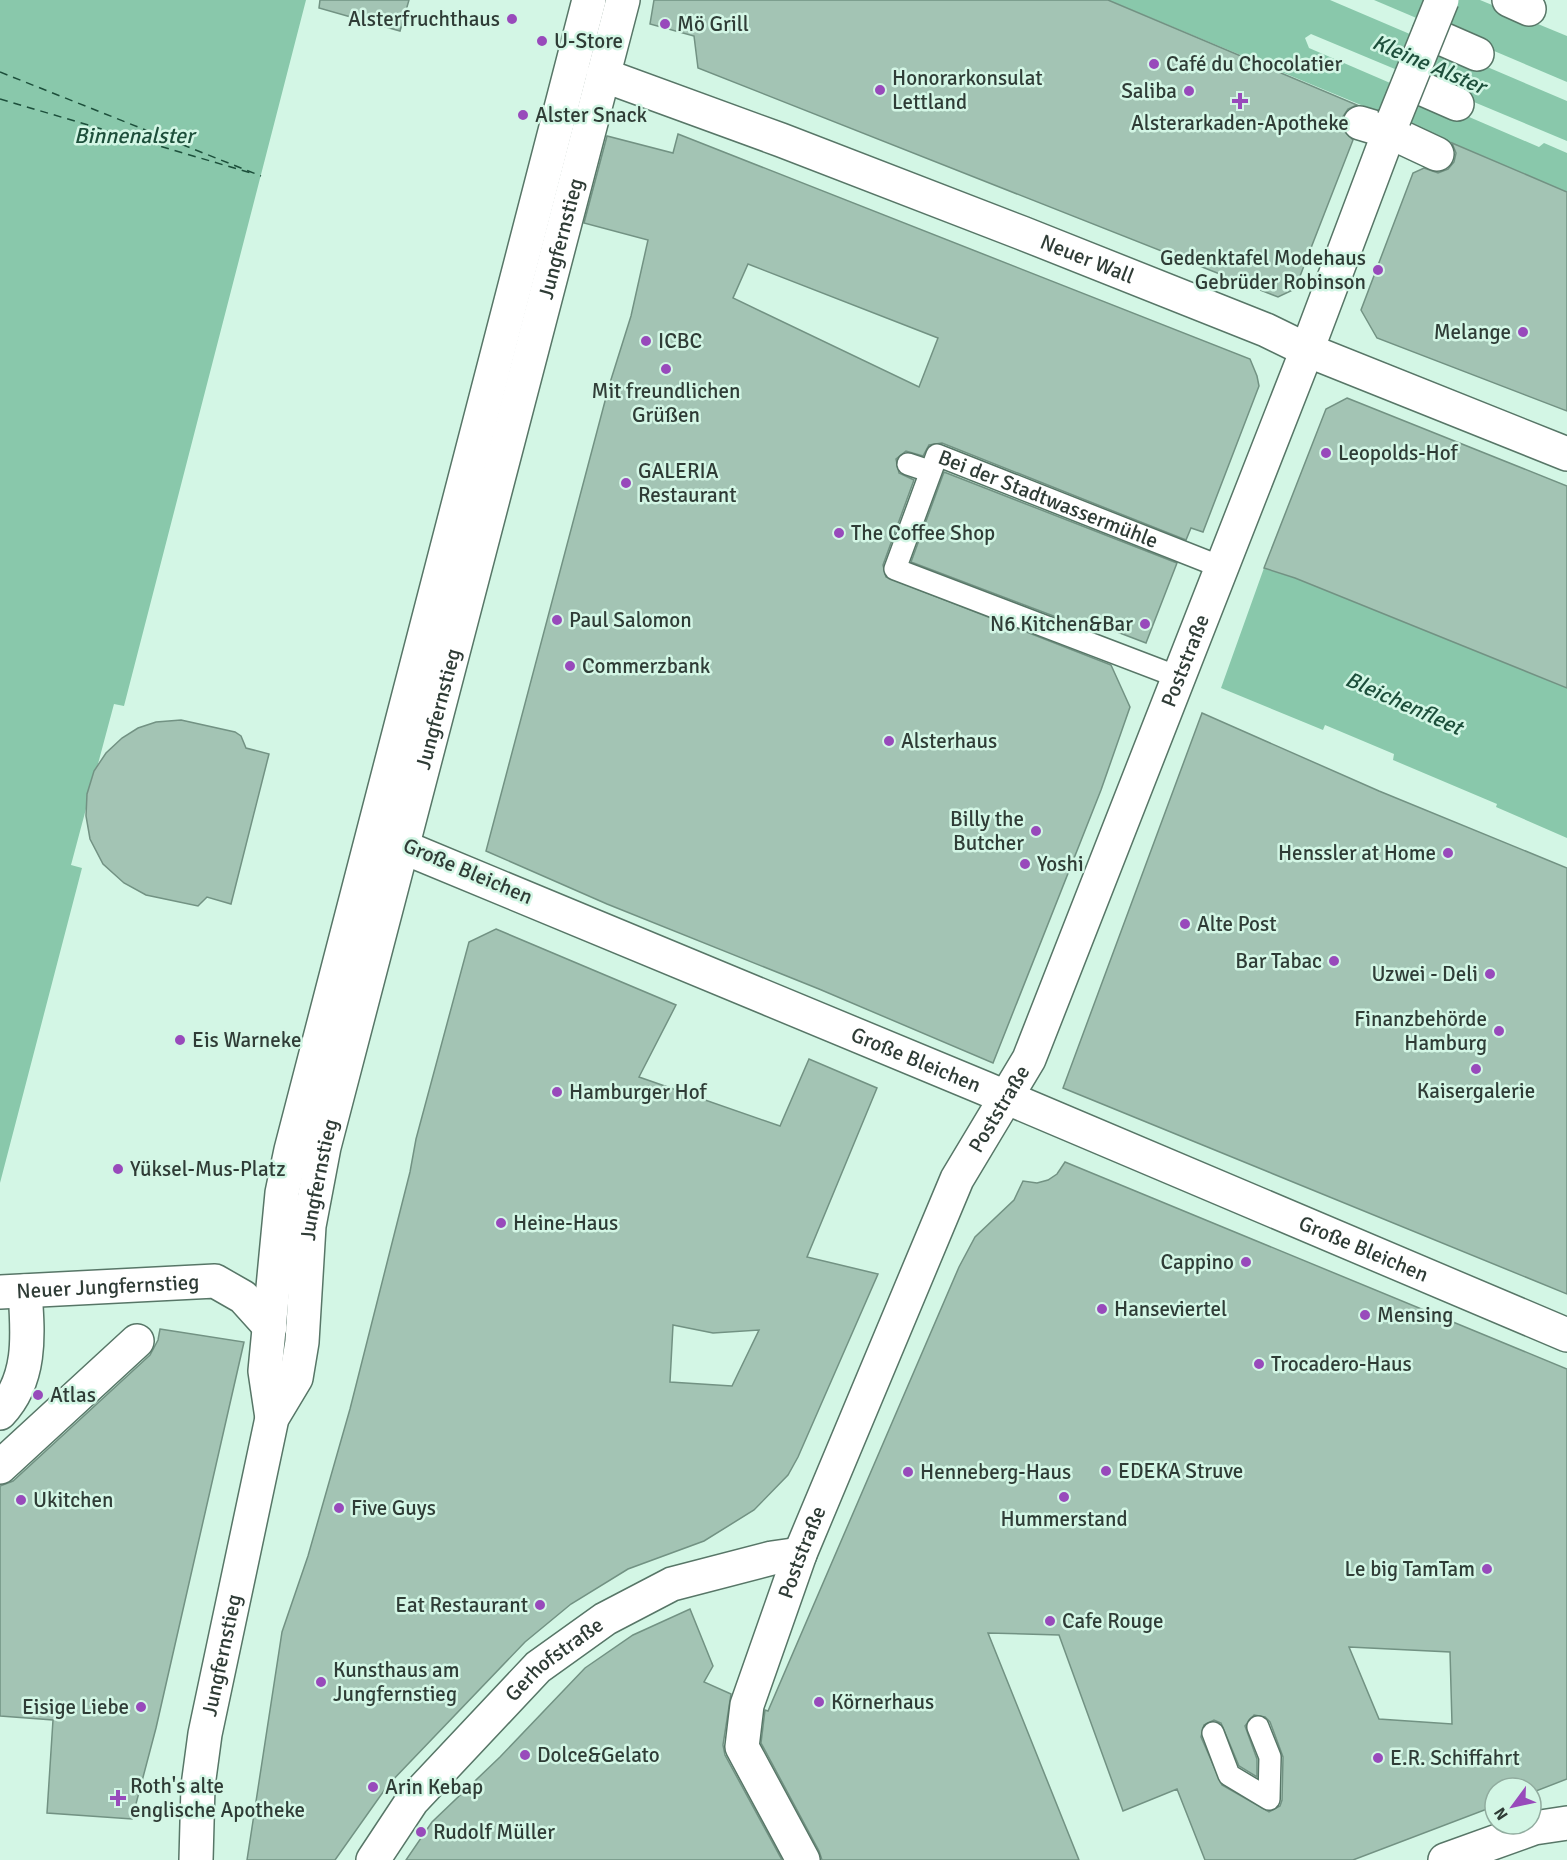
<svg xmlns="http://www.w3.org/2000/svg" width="1567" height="1860" font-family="Signika,sans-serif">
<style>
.water{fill:#89c8ab}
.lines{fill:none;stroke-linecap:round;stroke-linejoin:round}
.ferry{stroke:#1d4f3b;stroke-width:1.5;stroke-dasharray:8 6;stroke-linecap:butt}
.building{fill:#a3c4b4;stroke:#729283;stroke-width:1.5;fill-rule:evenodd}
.lane-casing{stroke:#577667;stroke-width:24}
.street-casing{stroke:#577667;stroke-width:36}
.lane{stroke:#fff;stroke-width:21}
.street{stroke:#fff;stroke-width:33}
.street-bridge-casing{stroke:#577667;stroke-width:36;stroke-linecap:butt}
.street-bridge{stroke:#fff;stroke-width:33}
.poi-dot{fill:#984abb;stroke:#d3f6e5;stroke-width:2}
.labels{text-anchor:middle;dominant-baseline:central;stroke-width:5;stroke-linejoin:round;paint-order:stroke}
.poi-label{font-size:21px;fill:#2f3c36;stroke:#d3f6e5;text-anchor:start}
.street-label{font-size:21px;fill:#2f3c36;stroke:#d3f6e5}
.water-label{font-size:22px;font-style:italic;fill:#1d4f3b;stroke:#d3f6e5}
</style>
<rect width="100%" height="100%" fill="#d3f6e5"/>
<g class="water">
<polygon points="0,0 306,0 124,706 114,704 71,865 82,868 0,1183"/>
<polygon points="1108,0 1330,0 1567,101 1567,141 1311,34 1305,38 1309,48 1539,147 1544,143 1567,153 1567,199 1443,139"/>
<polygon points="1374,0 1480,0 1567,36 1567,82"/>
<polygon points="1264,568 1295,578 1567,688 1567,838 1496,807 1497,804 1393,760 1394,754 1325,725 1323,730 1221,688"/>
</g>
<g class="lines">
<g class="ferry">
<polyline points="0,72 261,176"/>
<polyline points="0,99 251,173"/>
</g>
</g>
<g class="building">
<polygon points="320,0 409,0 400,31 319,8"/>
<polygon points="654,0 1108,0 1357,105 1348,109 1342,118 1342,128 1353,140 1295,289 1278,297 698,68 694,36 650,24"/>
<path d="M678,134L1250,359L1257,376L1259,386L1203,532L1191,528L1186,540L942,443L929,445L923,456L906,451L896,459L899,473L914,480L883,565L886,577L1111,665L1130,707L1101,790L993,1063L819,989L607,904L486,851L609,386L631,316L648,240L584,223L607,136L673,153ZM748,264L938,338L919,387L733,298Z"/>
<polygon points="1452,143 1567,192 1567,411 1377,338 1361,310 1413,173 1424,168 1438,173 1448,169 1454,162 1456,153"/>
<polygon points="1347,398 1567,486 1567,688 1295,578 1264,568 1326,409"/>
<polygon points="944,472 1177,563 1146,643 1091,622 1096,632 911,562"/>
<polygon points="1202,713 1379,791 1567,868 1567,1294 1063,1088"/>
<polygon points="181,720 235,732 241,736 246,748 269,754 231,904 207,897 198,906 146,895 124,883 103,864 90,839 86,816 87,794 94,771 106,753 122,738 138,728 156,722"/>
<path d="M496,929L676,1005L639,1077L780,1126L809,1059L877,1088L807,1257L878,1274L798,1457L788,1475L754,1510L704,1541L628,1569L571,1604L525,1642L388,1785L335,1860H247L282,1632L308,1556L350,1409L410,1172L416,1139L469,942ZM673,1325L713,1333L759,1330L732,1386L670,1382Z"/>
<path d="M1065,1162L1567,1369V1779L1531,1793V1788H1495V1806L1353,1860H1205L1177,1789L1123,1811L1059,1635L988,1633L1079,1860H822L819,1851L761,1743L765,1710L768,1711L959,1267L975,1237L1014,1200L1023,1181L1037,1183L1048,1180L1057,1174ZM1349,1647L1450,1652L1452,1724L1379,1719ZM1254,1715L1265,1717L1270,1722L1283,1757L1282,1800L1280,1806L1269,1812L1222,1785L1201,1737L1204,1725L1214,1720L1221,1723L1239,1766L1257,1777V1759L1245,1726Z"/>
<polygon points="160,1329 244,1342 156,1728 132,1819 47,1813 53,1720 0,1716 0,1486 13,1481 150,1355 158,1340"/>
<polygon points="690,1609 713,1666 704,1682 731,1694 723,1745 725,1755 782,1860 406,1860 432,1822 500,1757 585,1668 633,1635"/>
</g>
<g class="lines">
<g class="lane-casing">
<g id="lane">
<polyline points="908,464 929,471"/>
<path id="s1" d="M1178,677L895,569L937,455L1221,567"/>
<polyline points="1213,1733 1229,1775 1269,1799 1270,1757 1258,1727"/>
</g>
</g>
<g class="street-casing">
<g id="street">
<polyline points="1509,0 1529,9"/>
<polyline points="1429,33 1477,54"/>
<path id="s2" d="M603,75L781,140L1022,233L1266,330L1307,350L1567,454"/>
<polyline points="1409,83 1457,104"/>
<polyline points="1360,123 1390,132 1437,154"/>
<path id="s3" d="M387,831L403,847L984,1088L1567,1335"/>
<path id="s4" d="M0,1292L215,1281L243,1297L270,1327"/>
<path d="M0,1413C32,1379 28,1334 25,1291"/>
<polyline points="272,1418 265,1371 282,1193 291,1150 589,0"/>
<polyline points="0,1467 137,1341"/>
<path id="s5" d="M196,1860L198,1786L205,1734L272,1418L296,1378L302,1342L309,1226L324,1147L623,0"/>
<path id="s6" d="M373,1860L412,1801L538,1667L605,1619L672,1584L772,1558L800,1554"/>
<path id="s7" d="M803,1860L742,1747L747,1705L800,1554L957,1179L1029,1059L1307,350L1394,119"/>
<polyline points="1445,1860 1534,1828 1567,1823"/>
</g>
</g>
<use href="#lane" class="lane"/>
<use href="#street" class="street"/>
<g class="street-bridge-casing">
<polyline id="street-bridge" points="1394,119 1442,0"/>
</g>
<use href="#street-bridge" class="street-bridge"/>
</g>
<g class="poi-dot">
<circle cx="512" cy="19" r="6"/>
<circle cx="665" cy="24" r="6"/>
<circle cx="542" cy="41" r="6"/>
<circle cx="1154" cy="64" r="6"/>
<circle cx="880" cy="90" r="6"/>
<circle cx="1189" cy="91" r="6"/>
<path d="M1237 92h6v6h6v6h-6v6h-6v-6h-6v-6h6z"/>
<circle cx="523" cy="115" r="6"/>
<circle cx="1378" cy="270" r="6"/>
<circle cx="1523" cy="332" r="6"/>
<circle cx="646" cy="341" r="6"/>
<circle cx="666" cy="369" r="6"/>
<circle cx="1326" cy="453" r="6"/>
<circle cx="626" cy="483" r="6"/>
<circle cx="839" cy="533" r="6"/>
<circle cx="557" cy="620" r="6"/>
<circle cx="1145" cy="624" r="6"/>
<circle cx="570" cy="666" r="6"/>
<circle cx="889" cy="741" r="6"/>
<circle cx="1036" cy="831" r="6"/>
<circle cx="1448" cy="853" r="6"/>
<circle cx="1025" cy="864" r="6"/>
<circle cx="1185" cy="924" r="6"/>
<circle cx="1334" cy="961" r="6"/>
<circle cx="1490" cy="974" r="6"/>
<circle cx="1499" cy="1031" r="6"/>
<circle cx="180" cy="1040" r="6"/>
<circle cx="1476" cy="1069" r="6"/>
<circle cx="557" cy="1092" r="6"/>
<circle cx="118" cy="1169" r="6"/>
<circle cx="501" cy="1223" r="6"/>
<circle cx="1246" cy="1262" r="6"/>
<circle cx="1102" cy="1309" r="6"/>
<circle cx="1365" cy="1315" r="6"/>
<circle cx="1259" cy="1364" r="6"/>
<circle cx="38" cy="1395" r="6"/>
<circle cx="1106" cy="1471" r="6"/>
<circle cx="908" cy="1472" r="6"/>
<circle cx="1064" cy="1497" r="6"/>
<circle cx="21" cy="1500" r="6"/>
<circle cx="339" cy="1508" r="6"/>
<circle cx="1487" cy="1569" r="6"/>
<circle cx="540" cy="1605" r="6"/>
<circle cx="1050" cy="1621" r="6"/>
<circle cx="321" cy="1682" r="6"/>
<circle cx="819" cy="1702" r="6"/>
<circle cx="141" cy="1707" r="6"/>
<circle cx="525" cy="1755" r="6"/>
<circle cx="1378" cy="1758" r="6"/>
<circle cx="373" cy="1787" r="6"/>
<path d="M115 1789h6v6h6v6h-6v6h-6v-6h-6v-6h6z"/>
<circle cx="421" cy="1832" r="6"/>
</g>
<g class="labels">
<g class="poi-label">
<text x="500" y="19" text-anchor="end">Alsterfruchthaus</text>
<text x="677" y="24">Mö Grill</text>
<text x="554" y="41">U-Store</text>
<text x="1166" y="64">Café du Chocolatier</text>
<text x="892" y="78">Honorarkonsulat<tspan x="892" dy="24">Lettland</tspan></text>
<text x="1177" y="91" text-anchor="end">Saliba</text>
<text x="535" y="115">Alster Snack</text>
<text x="1240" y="123" text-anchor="middle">Alsterarkaden-Apotheke</text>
<text x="1366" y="258" text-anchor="end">Gedenktafel Modehaus<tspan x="1366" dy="24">Gebrüder Robinson</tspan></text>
<text x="1511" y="332" text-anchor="end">Melange</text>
<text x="658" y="341">ICBC</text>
<text x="666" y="391" text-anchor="middle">Mit freundlichen<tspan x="666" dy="24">Grüßen</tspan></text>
<text x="1338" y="453">Leopolds-Hof</text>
<text x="638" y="471">GALERIA<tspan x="638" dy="24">Restaurant</tspan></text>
<text x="851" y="533">The Coffee Shop</text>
<text x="569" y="620">Paul Salomon</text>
<text x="1133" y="624" text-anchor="end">N6 Kitchen&amp;Bar</text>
<text x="582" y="666">Commerzbank</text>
<text x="901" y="741">Alsterhaus</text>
<text x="1024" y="819" text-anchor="end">Billy the<tspan x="1024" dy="24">Butcher</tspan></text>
<text x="1436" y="853" text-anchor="end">Henssler at Home</text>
<text x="1037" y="864">Yoshi</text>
<text x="1197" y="924">Alte Post</text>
<text x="1322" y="961" text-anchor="end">Bar Tabac</text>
<text x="1478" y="974" text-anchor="end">Uzwei - Deli</text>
<text x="1487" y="1019" text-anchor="end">Finanzbehörde<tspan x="1487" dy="24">Hamburg</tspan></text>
<text x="192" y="1040">Eis Warneke</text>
<text x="1476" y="1091" text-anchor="middle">Kaisergalerie</text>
<text x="569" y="1092">Hamburger Hof</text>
<text x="130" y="1169">Yüksel-Mus-Platz</text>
<text x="513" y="1223">Heine-Haus</text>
<text x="1234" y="1262" text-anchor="end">Cappino</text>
<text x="1114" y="1309">Hanseviertel</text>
<text x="1377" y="1315">Mensing</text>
<text x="1271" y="1364">Trocadero-Haus</text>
<text x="50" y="1395">Atlas</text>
<text x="1118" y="1471">EDEKA Struve</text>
<text x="920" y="1472">Henneberg-Haus</text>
<text x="33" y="1500">Ukitchen</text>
<text x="351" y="1508">Five Guys</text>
<text x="1064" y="1519" text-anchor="middle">Hummerstand</text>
<text x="1475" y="1569" text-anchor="end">Le big TamTam</text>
<text x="528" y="1605" text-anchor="end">Eat Restaurant</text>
<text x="1062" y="1621">Cafe Rouge</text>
<text x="333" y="1670">Kunsthaus am<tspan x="333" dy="24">Jungfernstieg</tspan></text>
<text x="831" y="1702">Körnerhaus</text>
<text x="129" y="1707" text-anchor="end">Eisige Liebe</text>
<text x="537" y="1755">Dolce&amp;Gelato</text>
<text x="1390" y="1758">E.R. Schiffahrt</text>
<text x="130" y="1786">Roth's alte<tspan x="130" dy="24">englische Apotheke</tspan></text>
<text x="385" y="1787">Arin Kebap</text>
<text x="433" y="1832">Rudolf Müller</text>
</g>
<g class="street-label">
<text stroke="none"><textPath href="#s5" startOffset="1668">Jungfernstieg</textPath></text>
<text stroke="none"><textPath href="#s2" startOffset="518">Neuer Wall</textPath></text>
<text stroke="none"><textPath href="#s1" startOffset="544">Bei der Stadtwassermühle</textPath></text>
<text stroke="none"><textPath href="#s7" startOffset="1305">Poststraße</textPath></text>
<text stroke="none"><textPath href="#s5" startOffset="1182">Jungfernstieg</textPath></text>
<text transform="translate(468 871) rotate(23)">Große Bleichen</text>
<text stroke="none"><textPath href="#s3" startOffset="578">Große Bleichen</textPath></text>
<text stroke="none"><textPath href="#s7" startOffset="819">Poststraße</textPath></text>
<text stroke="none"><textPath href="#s5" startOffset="696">Jungfernstieg</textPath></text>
<text stroke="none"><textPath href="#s3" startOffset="1064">Große Bleichen</textPath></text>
<text stroke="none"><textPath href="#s4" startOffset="108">Neuer Jungfernstieg</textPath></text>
<text stroke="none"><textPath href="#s7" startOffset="333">Poststraße</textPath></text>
<text stroke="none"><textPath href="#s5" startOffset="207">Jungfernstieg</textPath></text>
<text stroke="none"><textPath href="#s6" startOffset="272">Gerhofstraße</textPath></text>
</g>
<g class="water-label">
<text transform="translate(1429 64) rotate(23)">Kleine Alster</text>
<text x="134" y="135">Binnenalster</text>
<text transform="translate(1404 703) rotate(24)">Bleichenfleet</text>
</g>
</g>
<g transform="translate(1513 1806) rotate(237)"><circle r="28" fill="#d3f6e5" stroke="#91ac9f" stroke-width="1.5"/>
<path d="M0-4.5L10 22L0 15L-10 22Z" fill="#984abb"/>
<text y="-9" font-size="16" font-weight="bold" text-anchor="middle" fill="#2f3c36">N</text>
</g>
</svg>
